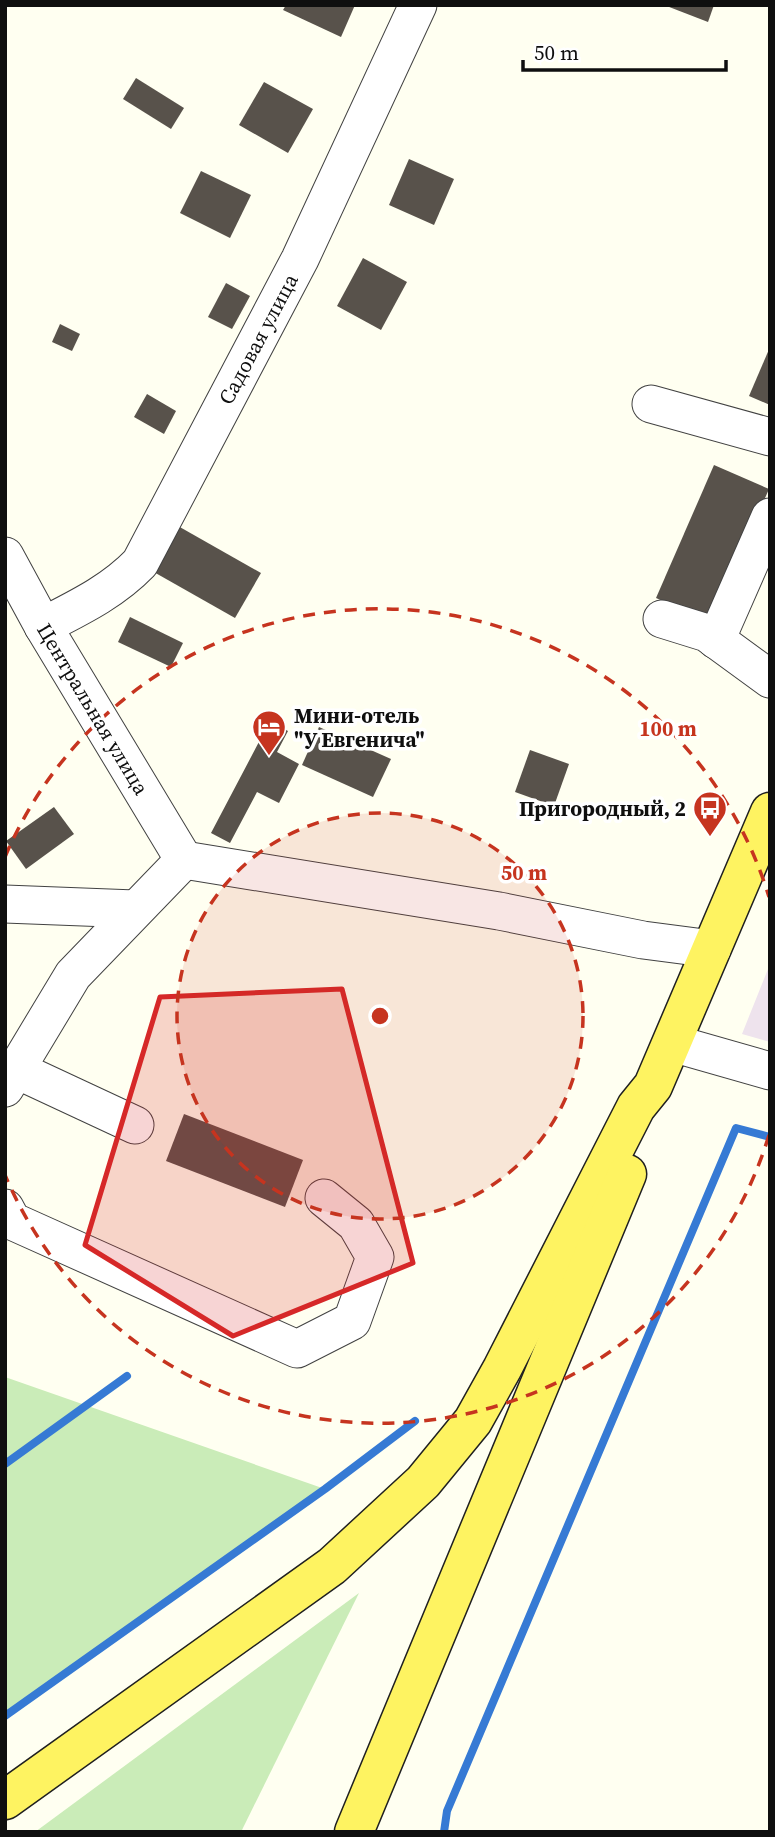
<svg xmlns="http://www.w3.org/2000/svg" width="775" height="1837" font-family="'Source Serif 4',serif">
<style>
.industrial{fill:#eee3ed}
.green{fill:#caecb8}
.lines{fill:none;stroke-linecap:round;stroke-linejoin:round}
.stream{stroke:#367ad4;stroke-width:8}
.building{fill:#58524b}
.minor-casing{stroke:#424242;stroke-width:39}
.major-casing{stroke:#202020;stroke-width:41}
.minor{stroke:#fff;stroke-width:37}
.major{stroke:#fef361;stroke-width:38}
.marked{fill:#d62828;fill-opacity:0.2;stroke:#d62828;stroke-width:5;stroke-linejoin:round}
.ring{fill:none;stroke:#c6341f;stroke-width:3.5;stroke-dasharray:12 9}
.labels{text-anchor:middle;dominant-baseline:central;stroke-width:7;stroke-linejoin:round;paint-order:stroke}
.street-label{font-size:21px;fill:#0f0f0f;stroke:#fff}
.poi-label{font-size:21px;font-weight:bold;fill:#0f0f0f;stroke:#fff;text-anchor:start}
.centre{fill:#c6341f;stroke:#fff;stroke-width:3.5}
.ring-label{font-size:21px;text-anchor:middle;font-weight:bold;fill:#c6341f;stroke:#fff;stroke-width:7;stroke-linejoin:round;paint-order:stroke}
</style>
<rect width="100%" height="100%" fill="#fffff1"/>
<polygon class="industrial" points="770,964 770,1042 742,1034"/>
<g class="green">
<polygon points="5,1377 325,1489 5,1716"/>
<polygon points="359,1593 241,1832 35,1832"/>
</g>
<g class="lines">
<g class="stream">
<polyline points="5,1464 127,1376"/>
<polyline points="5,1716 325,1489 415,1421"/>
<polyline points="444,1832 447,1811 736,1128 770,1137"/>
</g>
</g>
<g class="building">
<polygon points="286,5 355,5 341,37 283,10"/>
<polygon points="664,5 714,5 708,22"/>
<polygon points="136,78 184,108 171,129 123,99"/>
<polygon points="264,82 313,109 288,153 239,125"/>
<polygon points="409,159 454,179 434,225 389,205"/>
<polygon points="201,171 251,195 230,238 180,213"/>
<polygon points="363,258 407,282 381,330 337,306"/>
<polygon points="226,283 250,296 232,329 208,317"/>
<polygon points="60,324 80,334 72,351 52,342"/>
<polygon points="770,347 770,405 749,396"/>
<polygon points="147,394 176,411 164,434 134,417"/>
<polygon points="714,465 769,489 711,622 656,598"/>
<polygon points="178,526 261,573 235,618 152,571"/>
<polygon points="130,617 183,643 171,667 118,642"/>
<polygon points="270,721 288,731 277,752 299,764 279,803 257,792 230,843 211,833"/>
<polygon points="319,727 391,759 373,797 302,765"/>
<polygon points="530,750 569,764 554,806 515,792"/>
<polygon points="54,807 74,834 26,869 6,841"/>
<polygon points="184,1114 303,1160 285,1207 166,1161"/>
</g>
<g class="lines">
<g class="minor-casing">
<g id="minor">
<polyline points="651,404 770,437"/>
<polyline points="5,556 43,626 184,860"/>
<polyline points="662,619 707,633 770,679"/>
<path d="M43,626C78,608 112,592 140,563L300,259L418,5"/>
<polyline points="716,640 770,517"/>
<polyline points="184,860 499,911 643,940 712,949"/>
<polyline points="5,904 135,909"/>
<polyline points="672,1043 770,1071"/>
<polyline points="17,1070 135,1125"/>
<polyline points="5,1088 73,975 184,860"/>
<polyline points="5,1208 12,1221 297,1349 352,1321 375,1257 356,1224 324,1198"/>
</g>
</g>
<g class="major-casing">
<g id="major">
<polyline points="5,1800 332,1566 423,1482 473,1421 502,1369 636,1107 653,1086 770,812"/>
<polyline points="354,1832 627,1174"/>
</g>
</g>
<use href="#minor" class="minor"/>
<use href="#major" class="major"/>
</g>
<path class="marked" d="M342,989L413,1263L233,1336L85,1245L160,997Z"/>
<circle cx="380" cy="1016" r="203" fill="#c6341f" fill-opacity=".12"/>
<g class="ring">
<circle cx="380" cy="1016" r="203"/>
<path d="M769 1135A407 407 0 0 1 5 1175M5 857A407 407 0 0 1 769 897"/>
</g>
<defs>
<g id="hotel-pin" transform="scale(1.75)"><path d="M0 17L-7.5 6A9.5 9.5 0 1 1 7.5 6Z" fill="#c6341f" stroke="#fff"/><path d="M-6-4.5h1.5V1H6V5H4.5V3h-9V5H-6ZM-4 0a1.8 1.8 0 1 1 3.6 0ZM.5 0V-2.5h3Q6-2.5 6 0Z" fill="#fff"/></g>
<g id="bus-pin" transform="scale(1.75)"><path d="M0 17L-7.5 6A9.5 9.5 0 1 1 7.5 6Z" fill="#c6341f" stroke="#fff"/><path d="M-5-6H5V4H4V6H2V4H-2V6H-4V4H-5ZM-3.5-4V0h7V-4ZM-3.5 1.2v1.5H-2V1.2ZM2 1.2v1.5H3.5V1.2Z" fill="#fff"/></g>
</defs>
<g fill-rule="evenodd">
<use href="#hotel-pin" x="269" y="727"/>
<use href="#bus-pin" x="710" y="808"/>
</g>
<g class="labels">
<g class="street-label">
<text transform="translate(258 339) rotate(-62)">Садовая улица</text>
<text transform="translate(93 709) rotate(59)">Центральная улица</text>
</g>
<g class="poi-label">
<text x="294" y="715">Мини-отель<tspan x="294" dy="24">"У Евгенича"</tspan></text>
<text x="686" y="808" text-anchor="end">Пригородный, 2</text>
</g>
</g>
<circle cx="380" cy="1016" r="10" class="centre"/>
<g class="ring-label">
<text x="668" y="736">100 m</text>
<text x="524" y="880">50 m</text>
</g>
<rect width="775" height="1837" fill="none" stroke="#0f0f0f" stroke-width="14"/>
<path d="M523 60v10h203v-10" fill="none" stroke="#0f0f0f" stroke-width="3.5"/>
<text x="534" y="60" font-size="21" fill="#0f0f0f" stroke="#ffffff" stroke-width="5" paint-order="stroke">50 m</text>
</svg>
